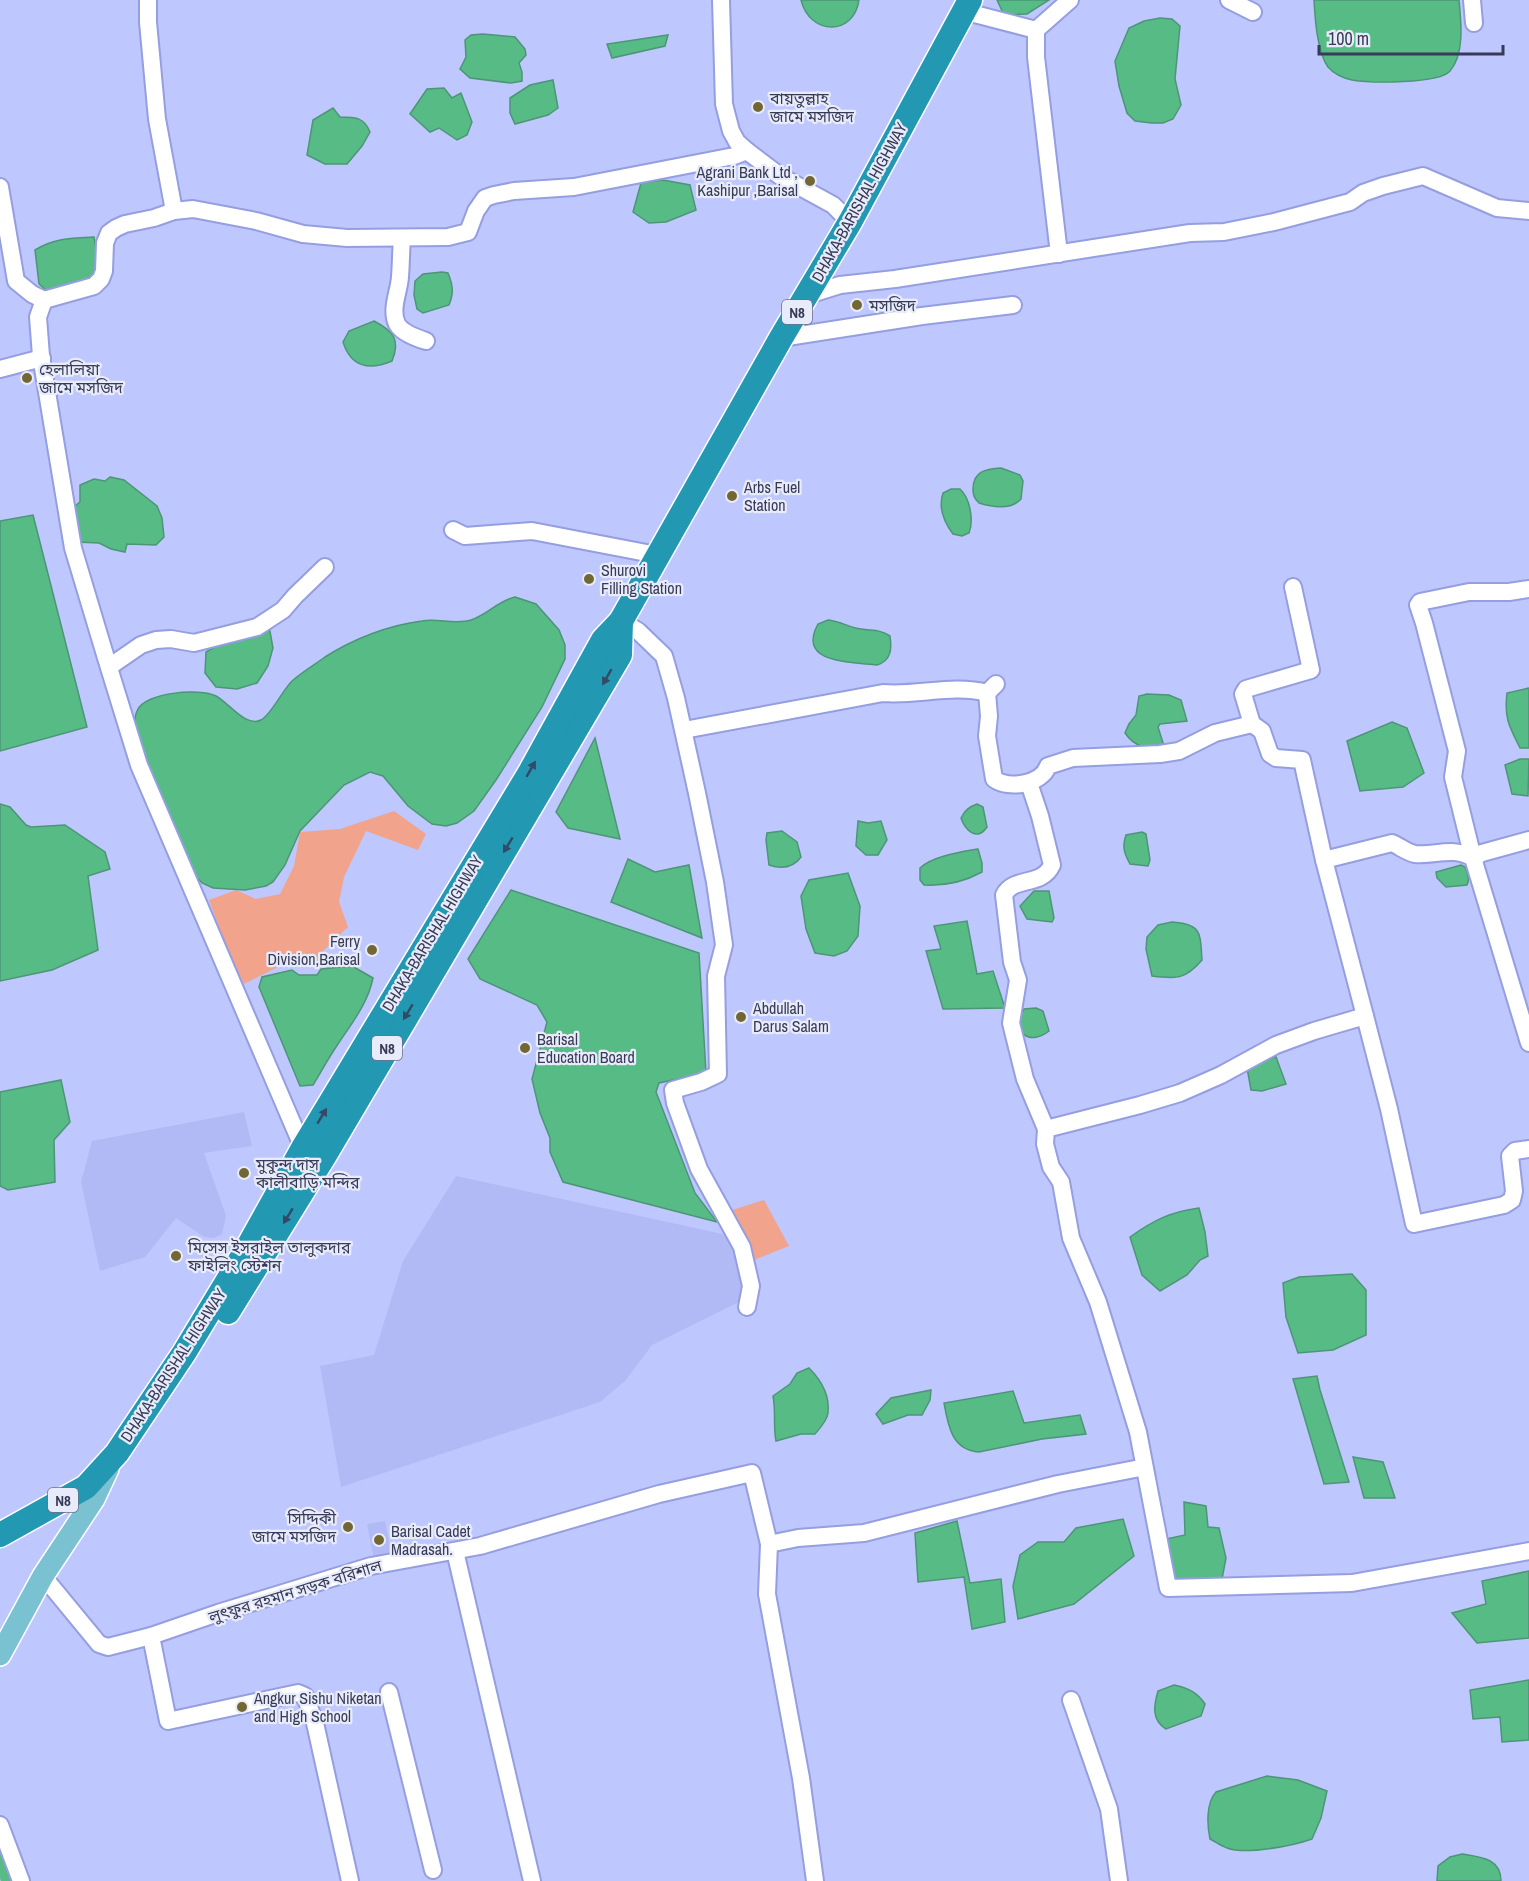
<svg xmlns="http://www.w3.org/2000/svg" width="1529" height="1881" font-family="'Archivo Narrow','Noto Sans Bengali',sans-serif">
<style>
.built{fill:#b1baf5}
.green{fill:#f1a38b}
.water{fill:#57bb86;stroke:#4d9578;stroke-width:1.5}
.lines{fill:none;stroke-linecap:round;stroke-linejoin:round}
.canal{stroke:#57bb86;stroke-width:14}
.minor-casing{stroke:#959ee0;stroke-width:20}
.major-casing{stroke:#fff;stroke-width:24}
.highway-casing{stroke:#fff;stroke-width:27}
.minor{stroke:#fff;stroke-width:16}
.major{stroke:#7ac1d1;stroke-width:21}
.highway{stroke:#2298b3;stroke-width:24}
.oneway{fill:#344965}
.poi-dot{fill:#726734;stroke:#e8ebf9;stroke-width:2}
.labels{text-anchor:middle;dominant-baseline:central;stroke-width:4.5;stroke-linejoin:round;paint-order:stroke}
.shield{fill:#e8ebf9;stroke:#6c7088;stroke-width:1.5}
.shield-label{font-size:15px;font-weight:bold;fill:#373b57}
.poi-label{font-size:16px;fill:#373b57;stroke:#e8ebf9;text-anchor:start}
.street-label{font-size:16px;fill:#373b57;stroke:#e8ebf9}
</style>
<rect width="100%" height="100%" fill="#bfc7ff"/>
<g class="built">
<polygon points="244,1112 252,1146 204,1153 226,1216 222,1234 214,1238 204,1237 176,1218 145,1257 100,1271 81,1182 92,1141"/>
<polygon points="456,1176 727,1235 743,1278 743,1300 652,1345 625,1381 600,1402 341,1487 320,1366 374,1355 403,1261"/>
<polygon points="385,1521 392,1556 374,1559 367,1524"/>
</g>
<g class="green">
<polygon points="394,811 426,834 418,850 366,831 344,877 339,902 348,927 324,950 317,964 280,966 244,984 229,954 209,900 236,890 256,899 280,894 294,866 300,832 340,829"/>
<polygon points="764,1200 789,1246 754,1260 729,1211"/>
</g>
<g class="water">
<path d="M801,0H859C854,36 810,36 801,0Z"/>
<polygon points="997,0 1049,0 1027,14 1004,15"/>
<path d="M1314,0H1459C1461,21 1465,54 1450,71C1439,84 1370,83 1352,80C1343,78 1334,74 1328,67C1317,52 1315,18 1314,0Z"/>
<polygon points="1160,18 1172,19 1180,26 1175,79 1181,105 1173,119 1163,123 1152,123 1135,121 1127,113 1119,86 1115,61 1129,28 1144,21"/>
<polygon points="483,34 515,37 525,49 526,55 519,63 522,72 522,81 511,83 470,78 460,69 466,57 465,40 471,35"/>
<polygon points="668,35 665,46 612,58 607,44"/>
<polygon points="553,80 558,108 548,115 515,124 510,113 510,98 530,85"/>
<polygon points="444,88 452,98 461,93 472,122 467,135 457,140 439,128 430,132 410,114 427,89"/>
<path d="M333,108L340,117C355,117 364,117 370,132L362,146L347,164H325L307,155L313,120Z"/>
<polygon points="663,180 690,185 696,210 666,222 649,223 633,212 641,183"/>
<path d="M94,237L100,272L92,283L47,291L39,284L35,250C54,238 72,238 94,237Z"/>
<path d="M442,272L448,273C453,285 454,293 449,305L423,313L417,309L414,295L415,281L423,274Z"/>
<path d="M374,321C393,331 401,339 392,361C369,371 351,367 343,342L349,331Z"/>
<path d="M1001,468L1020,475L1023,481L1021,499C1011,510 992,507 979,503C974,498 973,495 973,489C973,471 986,469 1001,468Z"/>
<polygon points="110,477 124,480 157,506 162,518 164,537 156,545 127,544 125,552 111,549 99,543 77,542 71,509 80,502 80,485 94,479 105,481"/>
<path d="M951,489H960C970,498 974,520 969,533L962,536L953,534C944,522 938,508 943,493Z"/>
<polygon points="33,515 87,727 0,751 0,521"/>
<path d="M515,597L536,604L559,630L565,645V659L542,707L496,780L474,811L457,823L446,826L432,824L408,806L383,776L370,772L344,785L300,831L285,865L273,882L266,886L245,890L213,888L202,883L192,872C179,841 167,810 154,780C148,766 139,752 136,738C135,731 134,717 137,711C144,692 200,688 216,696C229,703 246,728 261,720C271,715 282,691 292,681C302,672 314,665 325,657C353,639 389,625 422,621C438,618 455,625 471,620C488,614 498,601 515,597Z"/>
<path d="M828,620C840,621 850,628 861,629C873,631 879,629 890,636C892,649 891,661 877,665C852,662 796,664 818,624Z"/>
<polygon points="269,626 273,648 268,666 257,683 237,689 216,687 205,673 206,652 233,637"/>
<path d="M1529,688V748H1520C1509,726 1504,718 1507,693Z"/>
<path d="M1147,694L1169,695L1181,700L1187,721L1160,724L1158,727L1164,746C1148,749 1135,748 1125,733L1129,724L1136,715L1139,696Z"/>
<polygon points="1392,722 1407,728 1424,773 1403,787 1360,791 1347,741"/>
<polygon points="595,738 620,839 568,828 556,812"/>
<polygon points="1520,759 1529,759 1528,796 1512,794 1505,765"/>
<polygon points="0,804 10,807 26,825 31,827 65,825 105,852 110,869 88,876 98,950 52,970 0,981"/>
<path d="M977,804L983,807L987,827C977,842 965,830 961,818C965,810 969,807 977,804Z"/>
<polygon points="858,821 868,823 881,821 887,840 878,855 866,855 856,846"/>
<path d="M782,831L797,842L801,857C793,868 781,869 769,865L766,840L767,833Z"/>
<path d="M1142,832L1146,834L1150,860L1148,866L1130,864C1124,853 1122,847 1126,835Z"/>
<path d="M978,849L982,863V872C964,882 944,886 924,885L920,880V868C932,856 961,852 978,849Z"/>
<polygon points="628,859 655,872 689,865 702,938 611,902"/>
<path d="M1461,865L1465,867C1468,873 1470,879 1467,885L1446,887L1437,878L1436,872Z"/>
<polygon points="848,873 860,906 858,936 847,951 834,956 815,953 806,929 801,896 809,880"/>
<polygon points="511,890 699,953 706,1073 659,1083 656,1092 695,1193 717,1222 563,1182 550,1152 550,1138 540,1113 532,1079 547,1022 537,1005 480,979 468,959"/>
<polygon points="1034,891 1049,891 1054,918 1052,922 1027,919 1020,906"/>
<polygon points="967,921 977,974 993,971 1005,1008 943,1009 926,951 941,949 934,926"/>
<path d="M1172,922C1203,924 1200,934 1202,960C1185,980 1176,979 1152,976L1146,949L1147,937L1158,925Z"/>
<path d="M352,966L373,978C368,1003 352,1023 338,1044C329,1057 321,1072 313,1085L300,1086L259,987L262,977L292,970L299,975H317L321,969Z"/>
<path d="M1036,1008L1043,1011L1049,1031C1028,1048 1010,1029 1024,1009Z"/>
<polygon points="1276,1057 1286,1084 1262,1091 1251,1090 1247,1068 1248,1065"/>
<polygon points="61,1080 70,1122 54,1140 55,1182 8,1190 0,1186 0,1092"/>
<path d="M1199,1208L1205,1232L1208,1256L1200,1260L1187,1275L1160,1291L1142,1275L1130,1237C1154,1220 1170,1212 1199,1208Z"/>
<polygon points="1352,1274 1366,1290 1366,1335 1333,1350 1298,1353 1286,1317 1283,1283 1299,1277"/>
<path d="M809,1368C821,1380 830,1395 828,1413C827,1421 820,1428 815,1434H801L776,1441C773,1426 776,1411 773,1396L790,1384L797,1373Z"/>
<polygon points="1317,1376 1320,1390 1349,1482 1324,1484 1293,1379"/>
<polygon points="931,1390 930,1400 922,1415 908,1415 883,1424 876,1414 891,1398"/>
<path d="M1013,1391L1024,1423L1080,1415L1086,1434L1042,1439L979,1452C952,1450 948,1426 944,1403Z"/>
<polygon points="1353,1457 1383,1462 1395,1498 1364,1498"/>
<polygon points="1184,1502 1206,1506 1208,1527 1219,1528 1226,1558 1222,1579 1170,1581 1166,1539 1185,1535"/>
<polygon points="1123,1519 1134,1556 1074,1604 1018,1619 1013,1586 1020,1555 1038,1542 1064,1542 1076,1528"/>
<polygon points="957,1521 970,1583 1001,1579 1005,1622 972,1629 964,1577 918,1582 915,1533"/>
<polygon points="1529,1571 1529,1638 1477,1643 1452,1613 1486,1604 1482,1581"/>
<polygon points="1529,1680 1529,1740 1502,1742 1500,1717 1473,1719 1470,1690"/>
<path d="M1174,1685C1188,1688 1197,1692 1205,1704L1201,1716L1166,1729C1151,1720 1154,1705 1158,1691Z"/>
<path d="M1267,1776L1298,1780L1327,1791L1321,1818L1312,1839C1292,1846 1246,1855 1227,1848C1221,1846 1216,1842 1210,1839C1207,1825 1206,1803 1216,1792Z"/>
<path d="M1462,1854C1480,1857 1501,1858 1501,1881H1437L1438,1866L1450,1857Z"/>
</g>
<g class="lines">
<polyline class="canal" points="0,1850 8,1881"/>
<g class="minor-casing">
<g id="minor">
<polyline points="148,0 148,22 157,119 174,211"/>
<polyline points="721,0 724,104 731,131 737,142 747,151 780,176 833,205 850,222"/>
<polyline points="1229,0 1253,12"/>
<polyline points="1472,0 1474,23"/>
<polyline points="963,11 1036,30"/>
<polyline points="1036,30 1036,57 1059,254"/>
<polyline points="1036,30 1070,0"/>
<polyline points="0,187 16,281 32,294 44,300 38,317 41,356 73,548 106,658 139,765 303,1148"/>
<path d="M402,238C401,251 401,264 400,277C399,292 390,309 397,324C402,333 417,338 426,341"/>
<polyline points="808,295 840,285 895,279 1190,233 1224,232 1274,222 1350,202 1363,193 1383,186 1423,176 1497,208 1529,211"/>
<polyline points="44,300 94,286 101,279 104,271 105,243 109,233 116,228 125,224 154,218 174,211 193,209 256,221 303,234 347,238 448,237 468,232 476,211 485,198 494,195 514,191 574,187 734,156 747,151"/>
<polyline points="781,338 922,316 1013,305"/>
<polyline points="0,369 42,358"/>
<polyline points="453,530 465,536 532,531 657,555"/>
<polyline points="1293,587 1311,670 1246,689 1243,694 1252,724 1262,731 1270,754 1276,758 1302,760 1324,860"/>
<polyline points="1529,589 1509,592 1469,592 1420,602 1418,605 1424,623 1457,751 1453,777 1473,858 1482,853 1529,840"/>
<polyline points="621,621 638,631 664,656 676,698 697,793 715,882 724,945 716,976 718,1074 701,1082 673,1090 675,1103 699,1169 742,1247 751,1286 747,1307"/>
<polyline points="109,667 141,645 156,640 171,639 194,643 257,627 283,610 295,596 325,567"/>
<path d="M996,684L987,693L989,716L987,736L994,779C1009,790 1042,784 1048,766L1073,758L1160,754L1179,751L1215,733L1252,724"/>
<path d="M684,730L883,693C918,696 953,684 987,693"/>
<path d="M1029,783L1040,816L1052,865C1042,887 1013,876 1004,895L1012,962L1018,980L1011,1023L1025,1079L1046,1129"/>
<path d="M1365,1016L1324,860L1392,843C1399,846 1408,853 1415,854C1435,856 1453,846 1473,858L1529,1043"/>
<polyline points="1529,1149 1515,1151 1510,1156 1514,1191 1512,1200 1504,1205 1414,1224 1389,1109 1365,1016 1314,1031 1276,1045 1221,1075 1180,1093 1140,1105 1046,1129 1045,1144 1051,1167 1061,1182 1071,1238 1098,1302 1138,1432 1168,1588 1352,1583 1529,1551"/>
<polyline points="769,1544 767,1594 801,1778 815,1881"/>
<polyline points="455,1551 532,1881"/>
<polyline points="43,1576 99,1644 108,1647 151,1636 218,1613 371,1566 480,1546 659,1494 752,1473 769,1544 798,1538 864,1533 1058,1484 1140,1468"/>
<polyline points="151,1636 168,1721 298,1693 305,1696 315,1723 350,1881"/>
<polyline points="389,1692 433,1870"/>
<polyline points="1071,1700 1109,1809 1119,1881"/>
<polyline points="0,1825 21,1881"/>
</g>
</g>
<g class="major-casing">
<polyline id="major" points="0,1655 43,1576 94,1499 108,1469"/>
</g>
<g class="highway-casing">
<g id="highway">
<polyline points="228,1312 325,1155 620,655 621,621"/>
<polyline points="0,1535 86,1487 117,1453 184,1353 245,1252 303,1148 529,774 603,640 621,621 781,338 850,222 970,0"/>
</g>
</g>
<use href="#minor" class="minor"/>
<use href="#major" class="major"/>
<use href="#highway" class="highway"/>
</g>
<defs><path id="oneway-solid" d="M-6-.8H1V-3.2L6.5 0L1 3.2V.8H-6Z" transform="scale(1.5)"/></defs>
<g class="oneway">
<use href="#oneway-solid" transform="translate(607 677) rotate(120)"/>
<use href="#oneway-solid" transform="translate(531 769) rotate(-60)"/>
<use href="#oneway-solid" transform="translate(508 845) rotate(121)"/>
<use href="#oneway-solid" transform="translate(408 1012) rotate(121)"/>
<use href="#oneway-solid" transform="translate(322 1116) rotate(-59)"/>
<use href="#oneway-solid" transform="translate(288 1216) rotate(121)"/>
</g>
<g class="poi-dot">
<circle cx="758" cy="107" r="6"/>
<circle cx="810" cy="181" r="6"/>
<circle cx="857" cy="305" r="6"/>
<circle cx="27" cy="378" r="6"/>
<circle cx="732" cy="496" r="6"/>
<circle cx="589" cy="579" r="6"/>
<circle cx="372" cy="950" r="6"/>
<circle cx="741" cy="1017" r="6"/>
<circle cx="525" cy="1048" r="6"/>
<circle cx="244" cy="1173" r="6"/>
<circle cx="176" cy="1256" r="6"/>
<circle cx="348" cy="1527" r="6"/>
<circle cx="379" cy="1540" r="6"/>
<circle cx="242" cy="1707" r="6"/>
</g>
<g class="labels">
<g class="shield">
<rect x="782" y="300" width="30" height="24" rx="4.5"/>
<rect x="372" y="1036" width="30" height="24" rx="4.5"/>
<rect x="48" y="1488" width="30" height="24" rx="4.5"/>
</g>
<g class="shield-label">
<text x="797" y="312">N8</text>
<text x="387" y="1048">N8</text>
<text x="63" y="1500">N8</text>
</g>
<g class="poi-label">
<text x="770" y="98">বায়তুল্লাহ<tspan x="770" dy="18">জামে মসজিদ</tspan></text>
<text x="798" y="172" text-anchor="end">Agrani Bank Ltd ,<tspan x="798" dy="18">Kashipur ,Barisal</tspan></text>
<text x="869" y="305">মসজিদ</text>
<text x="39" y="369">হেলালিয়া<tspan x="39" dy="18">জামে মসজিদ</tspan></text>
<text x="744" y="487">Arbs Fuel<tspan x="744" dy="18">Station</tspan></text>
<text x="601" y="570">Shurovi<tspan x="601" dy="18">Filling Station</tspan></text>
<text x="360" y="941" text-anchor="end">Ferry<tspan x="360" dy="18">Division,Barisal</tspan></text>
<text x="753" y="1008">Abdullah<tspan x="753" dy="18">Darus Salam</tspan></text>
<text x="537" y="1039">Barisal<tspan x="537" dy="18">Education Board</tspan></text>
<text x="256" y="1164">মুকুন্দ দাস<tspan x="256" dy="18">কালীবাড়ি মন্দির</tspan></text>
<text x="188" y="1247">মিসেস ইসরাইল তালুকদার<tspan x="188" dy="18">ফাইলিং স্টেশন</tspan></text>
<text x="336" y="1518" text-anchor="end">সিদ্দিকী<tspan x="336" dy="18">জামে মসজিদ</tspan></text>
<text x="391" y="1531">Barisal Cadet<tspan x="391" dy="18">Madrasah.</tspan></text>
<text x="254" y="1698">Angkur Sishu Niketan<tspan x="254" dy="18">and High School</tspan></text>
</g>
<g class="street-label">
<text transform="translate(859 202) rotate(-61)">DHAKA-BARISHAL HIGHWAY</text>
<text transform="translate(432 933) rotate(-59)">DHAKA-BARISHAL HIGHWAY</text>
<text transform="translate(173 1365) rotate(-57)">DHAKA-BARISHAL HIGHWAY</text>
<text transform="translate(295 1591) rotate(-17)">লুৎফুর রহমান সড়ক বরিশাল</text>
</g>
</g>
<path d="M1319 45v9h184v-9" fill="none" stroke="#373b57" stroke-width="3"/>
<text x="1328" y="45" font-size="18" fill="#373b57" stroke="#e8ebf9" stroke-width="4.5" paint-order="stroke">100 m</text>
</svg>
